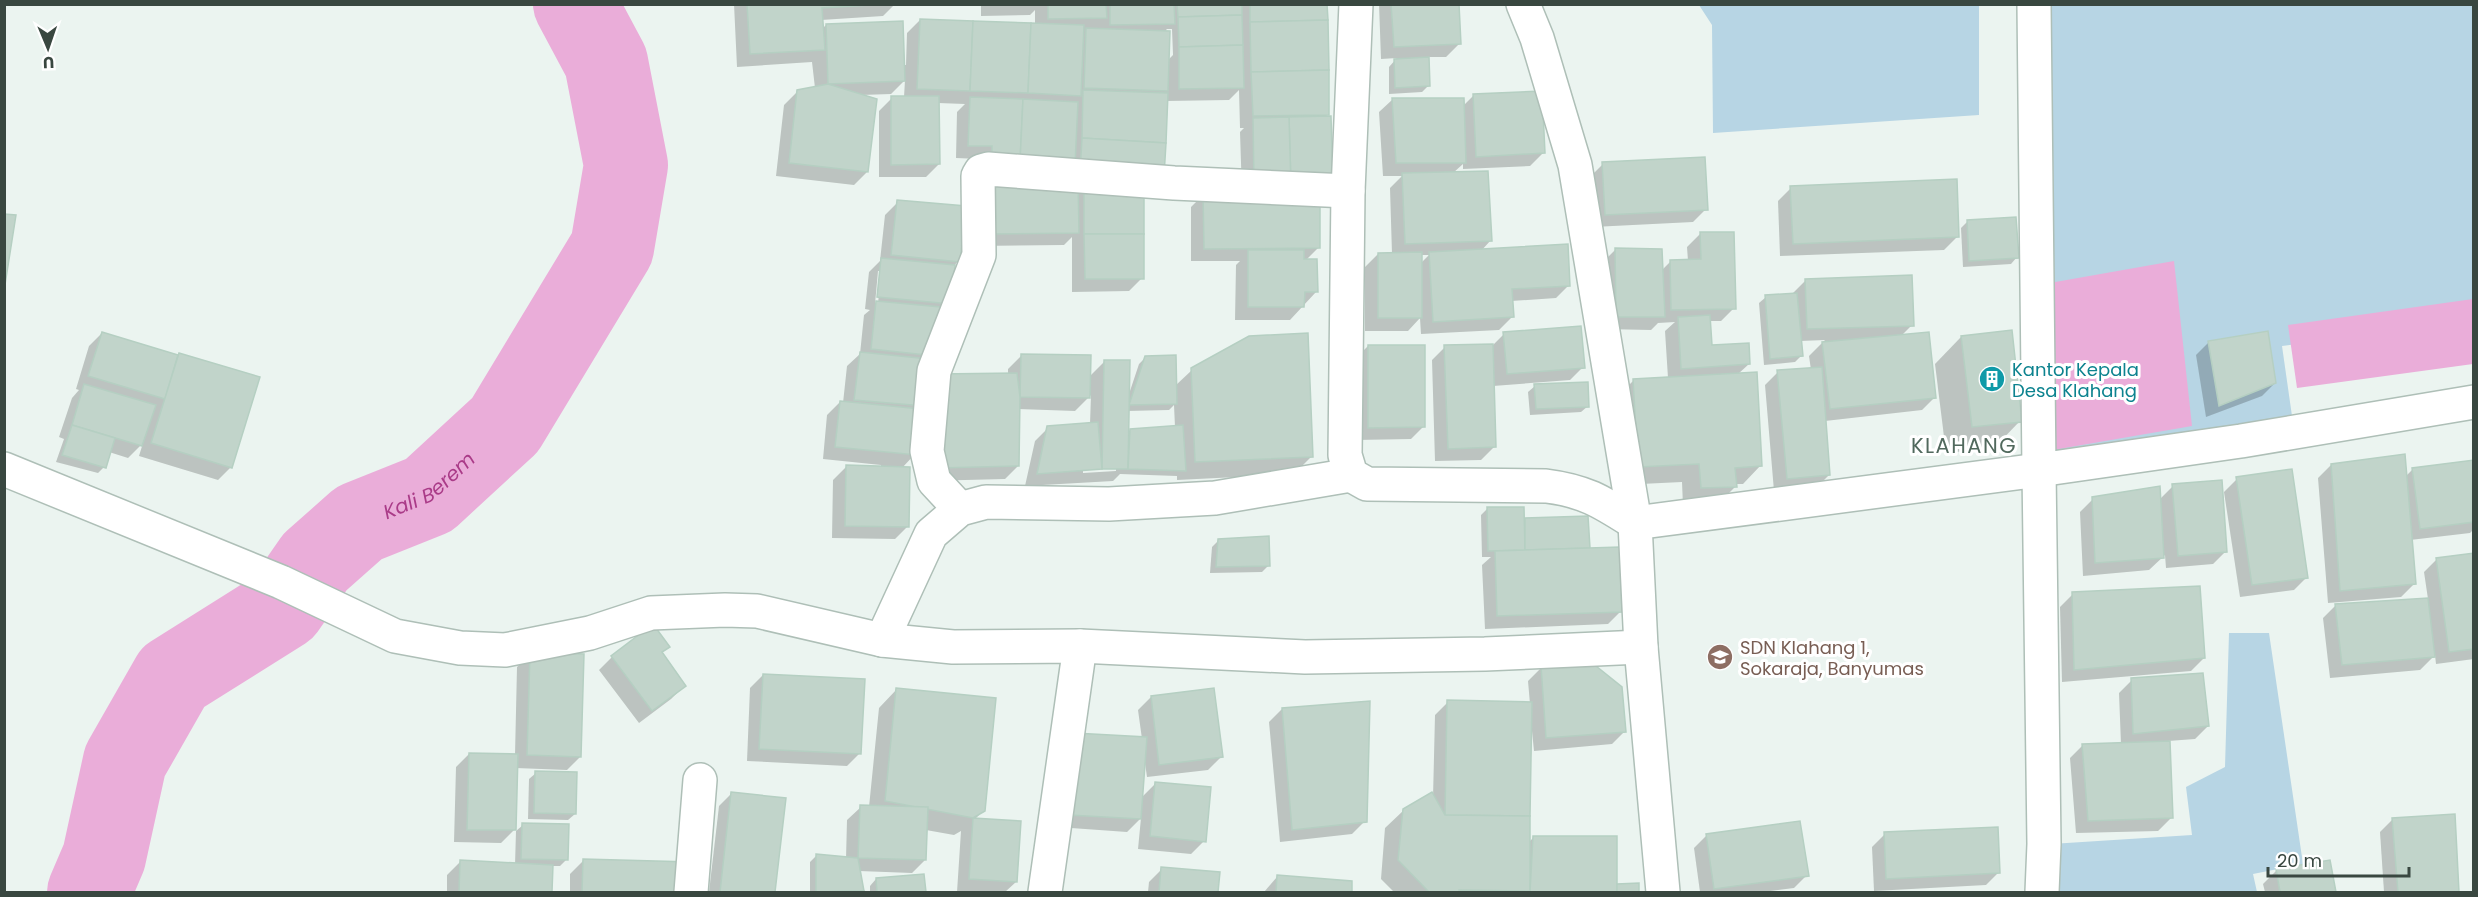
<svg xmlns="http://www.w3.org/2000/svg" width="2478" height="897" font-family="Poppins,sans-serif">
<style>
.green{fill:#b7d5e4}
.water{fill:#eaadd9}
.shadow{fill:#0003;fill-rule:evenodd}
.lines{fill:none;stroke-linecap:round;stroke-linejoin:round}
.river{stroke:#eaadd9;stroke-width:84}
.building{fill:#c1d4ca;stroke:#b5cfc2;stroke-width:1.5}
.minor-casing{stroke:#aebfb7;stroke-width:36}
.minor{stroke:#fff;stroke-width:33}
.labels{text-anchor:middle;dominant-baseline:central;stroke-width:6;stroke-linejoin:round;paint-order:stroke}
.culture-label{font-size:18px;fill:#0d838f;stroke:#fff;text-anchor:start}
.education-label{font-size:18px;fill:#785e54;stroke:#fff;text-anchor:start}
.water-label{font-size:20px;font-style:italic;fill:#aa3b88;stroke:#fff}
.quarter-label{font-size:21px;letter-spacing:1.5px;fill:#51695d;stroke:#fff}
</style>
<rect width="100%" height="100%" fill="#ebf4f0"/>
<g class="green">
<polygon points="1699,5 1979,5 1979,115 1713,133 1712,25"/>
<polygon points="2042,5 2473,5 2473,320 2282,346 2293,423 2044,460"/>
<polygon points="2229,633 2269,633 2303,864 2253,874 2257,892 2056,892 2051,844 2192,835 2186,787 2225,767"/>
</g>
<g class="water">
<polygon points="2174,261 2192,426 2053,450 2044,284"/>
<polygon points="2473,299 2473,364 2297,388 2288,325"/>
</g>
<g class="shadow">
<path d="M734,4H895L883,16L821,20L822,29L826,25L903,65H906L907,33L920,20L1035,25V10L1030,15L981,16V4H1325L1328,114L1324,118L1318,196L1319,247L1305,261L1316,292L1290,320H1235L1236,265L1240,261H1191V207L1204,194H1242L1240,132L1244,128H1240L1239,90L1229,100L1166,101L1142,188V278L1129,291L1072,292V237L1064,245L974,246L980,159L956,158L957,112L965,104L938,103L939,164L926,177H879V111L892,98L904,97L905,80L891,94L861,95L867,172L854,185L776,176L784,105L798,91L815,88L812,62L737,67ZM1167,29H1172L1173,55L1168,60L1164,32ZM1077,185H1086L1077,194Z"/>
<polygon points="1379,4 1458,4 1459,44 1446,57 1427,57 1429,85 1422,92 1389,94 1389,67 1397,58 1381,59"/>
<path d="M1473,96L1543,153L1530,166L1463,169V164L1453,173L1491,240L1481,251L1569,285L1556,298L1511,301L1512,317L1499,330L1421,334L1420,318L1408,331H1365V267L1378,254H1392L1390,188L1402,176H1383L1379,112L1392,100L1463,106ZM1421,255H1429L1421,263Z"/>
<polygon points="1603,164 1706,209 1693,222 1593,227 1590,177"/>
<polygon points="1791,188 1957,237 1944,250 1780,256 1778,201"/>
<path d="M898,202L958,261L954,266L924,389L1008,374V369L1021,356L1089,377L1105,361L1128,397L1139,364L1146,357L1175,386L1192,370L1312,456L1294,474L1177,480V476L1120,474L1113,481L1025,486L1035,441L1048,428L1090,424L1091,395L1075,411L1018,409V466L1005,479L926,481L915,454L902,468L908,526L895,539L832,538L833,480L846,467L881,468V465L823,459L827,415L840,402L843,403L847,366L860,354L864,315L870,310L865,309L869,272L880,261L885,215ZM878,271H881L878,304H875ZM1174,405L1175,427L1130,430L1127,434V411L1169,410ZM1116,468V471L1083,473V470Z"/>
<polygon points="1967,222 2017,257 2011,264 1963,267 1961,228"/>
<polygon points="1700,234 1734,308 1721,321 1709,321 1711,347 1749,364 1738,374 1761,465 1743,484 1735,484 1735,487 1717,505 1683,506 1682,482 1620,485 1616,398 1634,380 1668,378 1665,331 1675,322 1658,323 1651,330 1603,329 1602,263 1615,250 1662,270 1671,261 1688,261 1687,247"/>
<polygon points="1805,281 1912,325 1901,336 1935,397 1922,410 1825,421 1829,475 1816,488 1774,491 1765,385 1778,372 1811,370 1809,356 1825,340 1800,341 1801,356 1795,362 1764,365 1759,303 1766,297 1792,294"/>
<polygon points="102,333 258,378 231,467 218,480 139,456 143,443 128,458 109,452 104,467 98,473 56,462 64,439 59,437 72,398 79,390 76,389 89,346"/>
<polygon points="1504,334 1583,367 1570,380 1493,386 1494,447 1481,460 1435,461 1432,360 1445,347 1493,345"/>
<polygon points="1961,337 2020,421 1994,448 1946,453 1935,364"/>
<polygon points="2209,342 2275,383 2262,396 2206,417 2196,355"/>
<polygon points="1368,346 1424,426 1411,439 1356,440 1355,359"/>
<polygon points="1535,386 1588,406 1581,412 1530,415 1528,392"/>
<polygon points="2474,462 2474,529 2470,533 2410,540 2414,584 2401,597 2328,603 2318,478 2331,465 2405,477 2412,470"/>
<polygon points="2237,479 2307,577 2294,590 2240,597 2224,492"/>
<polygon points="2173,486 2226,551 2213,564 2166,568 2165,555 2149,570 2083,576 2080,512 2093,499 2159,500"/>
<polygon points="1488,508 1523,519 1587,518 1588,550 1621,611 1608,624 1485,629 1482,565 1491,557 1482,557 1481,515"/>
<polygon points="1219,540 1268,566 1262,572 1210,573 1212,547"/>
<polygon points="2474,554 2474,659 2436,664 2435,655 2420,670 2330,678 2323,618 2336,605 2428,599 2424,572 2437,559"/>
<polygon points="2073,594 2204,658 2191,671 2062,682 2060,607"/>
<polygon points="653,626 668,646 661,654 684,686 671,699 639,723 599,670 612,657"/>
<polygon points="530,654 580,757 567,770 516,768 514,830 501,843 454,842 456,767 469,754 515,755 517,667"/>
<polygon points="1541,668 1625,731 1612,744 1534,751 1532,731 1530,731 1529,842 1533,838 1616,885 1638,885 1638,892 1394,892 1381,879 1385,828 1404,810 1433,798 1435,715 1448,702 1530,704 1528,681"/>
<polygon points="763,675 860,753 847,766 747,761 750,688"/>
<polygon points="2132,680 2208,726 2195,739 2168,741 2171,818 2158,831 2076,833 2070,758 2083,745 2121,744 2119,693"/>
<polygon points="897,689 984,810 975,819 1016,882 1005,892 957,892 961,831 954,835 926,830 925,860 912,873 859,871 862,892 810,892 810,862 816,856 846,859 847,820 861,807 869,807 879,708"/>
<polygon points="1151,697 1221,757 1208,770 1147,777 1145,763 1141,798 1156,783 1204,841 1191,854 1138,849 1141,818 1127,832 1057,827 1142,739 1138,710"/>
<polygon points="1282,709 1365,821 1352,834 1280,842 1269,722"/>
<polygon points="536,773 575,814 568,820 528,819 529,779"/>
<polygon points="732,793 784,799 774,892 709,892 719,806"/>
<polygon points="2453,816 2458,892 2384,892 2380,832 2393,819"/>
<polygon points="523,825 566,860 560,866 552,866 551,892 447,892 447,875 460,862 515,865 516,831"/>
<polygon points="1885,834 1999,872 1986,885 1874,891 1872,847"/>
<polygon points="1707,835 1807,875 1794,888 1763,892 1700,892 1694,848"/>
<polygon points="583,861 690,892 570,892 570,874"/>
<polygon points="2329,861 2335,892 2265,892 2263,884 2276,871"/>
<polygon points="1162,869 1218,873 1217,892 1148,892 1149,882"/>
<polygon points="923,875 924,892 870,892 870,886 876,879"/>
<polygon points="1277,877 1351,882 1350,892 1264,892"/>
</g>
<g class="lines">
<path class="river" id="s1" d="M89,892L104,857L125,761L173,677L283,608L315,562L359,523L429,495L505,425L612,248L626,165L606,62L575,4"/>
</g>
<g class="building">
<polygon points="747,4 886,4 822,8 825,50 750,54"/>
<polygon points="1048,4 1106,4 1107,18 1048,19"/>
<polygon points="1110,4 1174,4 1175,24 1110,25"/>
<polygon points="1177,4 1242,4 1242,15 1178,17"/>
<polygon points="1250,4 1327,4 1328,20 1250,22"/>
<polygon points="1391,4 1459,4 1461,44 1394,47"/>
<polygon points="1242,15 1243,45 1179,47 1178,17"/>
<polygon points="920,19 973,21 970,91 917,89"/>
<polygon points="1328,20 1329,70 1251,72 1250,22"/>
<polygon points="903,21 905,81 828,84 826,24"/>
<polygon points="973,21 1031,23 1028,93 970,91"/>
<polygon points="1031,23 1084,25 1081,96 1028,93"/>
<polygon points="1086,28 1170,31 1168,91 1084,88"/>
<polygon points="1243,45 1244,88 1179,89 1179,47"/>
<polygon points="1429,57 1430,86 1395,88 1394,59"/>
<polygon points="1329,70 1329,115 1253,116 1251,72"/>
<polygon points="828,84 877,99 868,172 789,163 797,90"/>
<polygon points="1083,90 1168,93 1166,143 1082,138"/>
<polygon points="1542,91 1545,153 1476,157 1473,94"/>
<polygon points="891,96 939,96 940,164 891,165"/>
<polygon points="970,97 1023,99 1020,162 992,162 992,146 968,146"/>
<polygon points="1392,98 1464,98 1466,163 1396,163"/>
<polygon points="1023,99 1078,102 1075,165 1020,162"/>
<polygon points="1331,116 1333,184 1291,186 1289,117"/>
<polygon points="1289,117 1291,186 1254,186 1253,118"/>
<polygon points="1082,138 1166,143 1164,176 1080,172"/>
<polygon points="1705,157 1708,210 1605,215 1602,162"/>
<polygon points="1488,171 1492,241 1405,244 1402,173"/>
<polygon points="986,179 1078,179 1079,233 986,234"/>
<polygon points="1957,179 1959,237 1793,244 1790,186"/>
<rect x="1084" y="185" width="60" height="49"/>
<polygon points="1320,192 1320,248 1204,249 1203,193"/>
<polygon points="897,200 966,206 960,262 891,255"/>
<polygon points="4,214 16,215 4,291"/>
<polygon points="2016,217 2019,258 1969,261 1967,220"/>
<polygon points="1700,232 1734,232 1736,309 1671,310 1670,260 1701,259"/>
<polygon points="1084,234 1144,234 1144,279 1085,279"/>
<polygon points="1568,244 1570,286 1512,289 1514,317 1433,322 1429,252"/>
<polygon points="1615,248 1662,249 1665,317 1616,317"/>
<polygon points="1248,250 1304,250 1304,259 1317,259 1318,292 1305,292 1304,307 1248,307"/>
<polygon points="1422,252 1422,318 1378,318 1378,253"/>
<polygon points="881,258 955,265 951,304 877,297"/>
<polygon points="1912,275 1914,326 1807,329 1805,279"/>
<polygon points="1797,293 1803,356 1770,359 1765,295"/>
<polygon points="876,301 941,307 936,356 871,349"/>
<polygon points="1710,315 1712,345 1749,343 1750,364 1681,369 1678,317"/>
<polygon points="1581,326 1585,368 1507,374 1503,332"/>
<polygon points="2012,330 2022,422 1972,427 1961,336"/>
<polygon points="2268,331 2276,383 2219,406 2208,341"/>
<polygon points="102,332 178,355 165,399 88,376"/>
<polygon points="1929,332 1936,398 1830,409 1822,342"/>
<polygon points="1308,333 1313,457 1195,462 1191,368 1249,336"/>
<polygon points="1493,344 1496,447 1448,449 1444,345"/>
<polygon points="1368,345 1425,345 1425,427 1368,428"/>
<polygon points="860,352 929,359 924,406 854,400"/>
<polygon points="179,353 260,377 232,468 151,443"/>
<polygon points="1021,354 1091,355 1090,398 1020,397"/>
<polygon points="1176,355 1177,404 1129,405 1145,356"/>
<polygon points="1104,360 1130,360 1128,469 1102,469"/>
<polygon points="1822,367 1830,475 1787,479 1777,370"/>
<polygon points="1757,372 1762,466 1735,468 1737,487 1701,488 1699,464 1638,467 1633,379"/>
<polygon points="1017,373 1020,397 1019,466 938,468 937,374"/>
<polygon points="1588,382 1589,407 1536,409 1534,384"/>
<polygon points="84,384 156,405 142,446 72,425"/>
<polygon points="840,401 921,409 917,455 835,447"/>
<polygon points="1098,422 1102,469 1037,474 1047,426"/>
<polygon points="72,425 115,438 106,468 62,455"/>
<polygon points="1183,425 1186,471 1128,469 1130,429"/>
<polygon points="2405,454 2416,584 2340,591 2331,464"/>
<polygon points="2474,460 2474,522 2420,529 2412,468"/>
<polygon points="846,465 910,467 909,527 845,526"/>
<polygon points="2292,469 2308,578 2252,585 2236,477"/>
<polygon points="2222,480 2227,552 2178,556 2172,484"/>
<polygon points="2160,486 2164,558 2095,563 2092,497"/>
<polygon points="1487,507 1524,507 1525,550 1488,551"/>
<polygon points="1588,516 1590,548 1525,550 1525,518"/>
<polygon points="1269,536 1270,566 1216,567 1218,539"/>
<polygon points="1620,547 1622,612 1497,616 1495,551"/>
<polygon points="2474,553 2474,649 2449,652 2436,558"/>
<polygon points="2200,586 2205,658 2074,670 2072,592"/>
<polygon points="2428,598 2435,657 2342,665 2335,604"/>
<polygon points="653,624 670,647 662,652 686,686 652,711 611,656"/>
<polygon points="530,652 584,654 581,757 527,755"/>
<polygon points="1591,662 1622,687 1626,732 1546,738 1541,666"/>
<polygon points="2203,673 2209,726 2133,734 2131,678"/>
<polygon points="763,674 865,679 861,754 759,749"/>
<polygon points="896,688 996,698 985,811 973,818 885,801"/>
<polygon points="1214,688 1223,757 1159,765 1151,696"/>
<polygon points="1447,700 1532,702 1530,816 1445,815"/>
<polygon points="1370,701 1367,822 1292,830 1282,708"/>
<polygon points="1074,733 1147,737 1141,819 1069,815"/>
<polygon points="2170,741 2173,818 2088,821 2082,744"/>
<polygon points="469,753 518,754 516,830 467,830"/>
<polygon points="535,771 577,772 576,814 534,813"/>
<polygon points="1155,782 1211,787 1206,842 1150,836"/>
<polygon points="731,792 786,798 775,892 720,892"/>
<polygon points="1432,792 1445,815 1530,816 1530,891 1459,890 1459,892 1429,892 1398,860 1403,809"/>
<polygon points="860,805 928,807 926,860 858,858"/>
<polygon points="2455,814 2459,892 2398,892 2392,818"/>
<polygon points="973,818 1021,821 1017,882 969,879"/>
<polygon points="1800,821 1809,876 1714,889 1706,834"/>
<polygon points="522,823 569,824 568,860 521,859"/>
<polygon points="1998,827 2000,873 1886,879 1884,832"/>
<polygon points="1533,836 1617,836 1617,892 1530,892"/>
<polygon points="816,854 858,858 864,891 816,892"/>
<polygon points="583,859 692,862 692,892 582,892"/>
<polygon points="460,860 553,865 552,892 459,892"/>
<polygon points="2330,860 2336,892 2280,892 2276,869"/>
<polygon points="1161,867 1220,872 1218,892 1159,892"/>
<polygon points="924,874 926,892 877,892 876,878"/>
<polygon points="1277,875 1352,881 1352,892 1276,892"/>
<polygon points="1639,883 1639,892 1617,892 1617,884"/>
<polygon points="864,891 864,892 816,892"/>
</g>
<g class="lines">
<g class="minor-casing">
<g id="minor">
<path d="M1356,4L1348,191L1345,455L1351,475L1367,484L1546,486C1586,491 1602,502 1635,523L2039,470L2044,844L2042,892"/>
<polyline points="1523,4 1537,38 1575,165 1635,523 1641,647 1663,892"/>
<polyline points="2034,4 2039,470 2241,441 2474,402"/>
<polyline points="4,469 281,582 395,636 460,648 505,650 590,633 651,613 725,610 757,611 882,640 953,647 1080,646 1305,657 1485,654 1641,647"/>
<polyline points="960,509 934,481 927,451 934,371 979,255 978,176 981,171 988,169 1174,183 1348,191"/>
<polyline points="882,640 931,534 960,509 986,502 1109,504 1215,498 1351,475"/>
<polyline points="691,892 700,780"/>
<polyline points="1045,892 1080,646"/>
</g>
</g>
<use href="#minor" class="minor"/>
</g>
<defs>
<g id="building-disc" transform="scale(1.35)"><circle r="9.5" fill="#0f9aa8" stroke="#fff"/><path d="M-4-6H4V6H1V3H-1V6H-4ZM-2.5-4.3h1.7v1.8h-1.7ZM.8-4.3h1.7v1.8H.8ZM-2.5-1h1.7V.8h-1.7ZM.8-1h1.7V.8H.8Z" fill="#fff"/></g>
<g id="school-disc" transform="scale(1.35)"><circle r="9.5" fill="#8d6e63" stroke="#fff"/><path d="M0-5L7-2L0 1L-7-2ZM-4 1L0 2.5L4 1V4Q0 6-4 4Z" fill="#fff"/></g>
</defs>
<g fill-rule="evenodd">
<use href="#building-disc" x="1992" y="379"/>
<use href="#school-disc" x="1720" y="657"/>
</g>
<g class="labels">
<g class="culture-label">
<text x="2012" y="369">Kantor Kepala<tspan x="2012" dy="21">Desa Klahang</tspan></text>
</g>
<g class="education-label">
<text x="1740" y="647">SDN Klahang 1,<tspan x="1740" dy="21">Sokaraja, Banyumas</tspan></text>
</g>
<g class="water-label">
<text stroke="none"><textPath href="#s1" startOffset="558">Kali Berem</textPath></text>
</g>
<g class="quarter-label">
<text x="1964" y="445">KLAHANG</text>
</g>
</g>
<rect width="2478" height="897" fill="none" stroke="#394740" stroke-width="12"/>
<g transform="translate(48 48) rotate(178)" stroke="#ffffff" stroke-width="4.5" paint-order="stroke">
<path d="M0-4.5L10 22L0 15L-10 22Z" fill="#394740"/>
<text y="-9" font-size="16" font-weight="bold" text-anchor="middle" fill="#394740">U</text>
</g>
<path d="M2268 867v9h141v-9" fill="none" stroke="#394740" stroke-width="3"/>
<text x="2277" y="867" font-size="18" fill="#394740" stroke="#ffffff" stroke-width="4.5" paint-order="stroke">20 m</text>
</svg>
